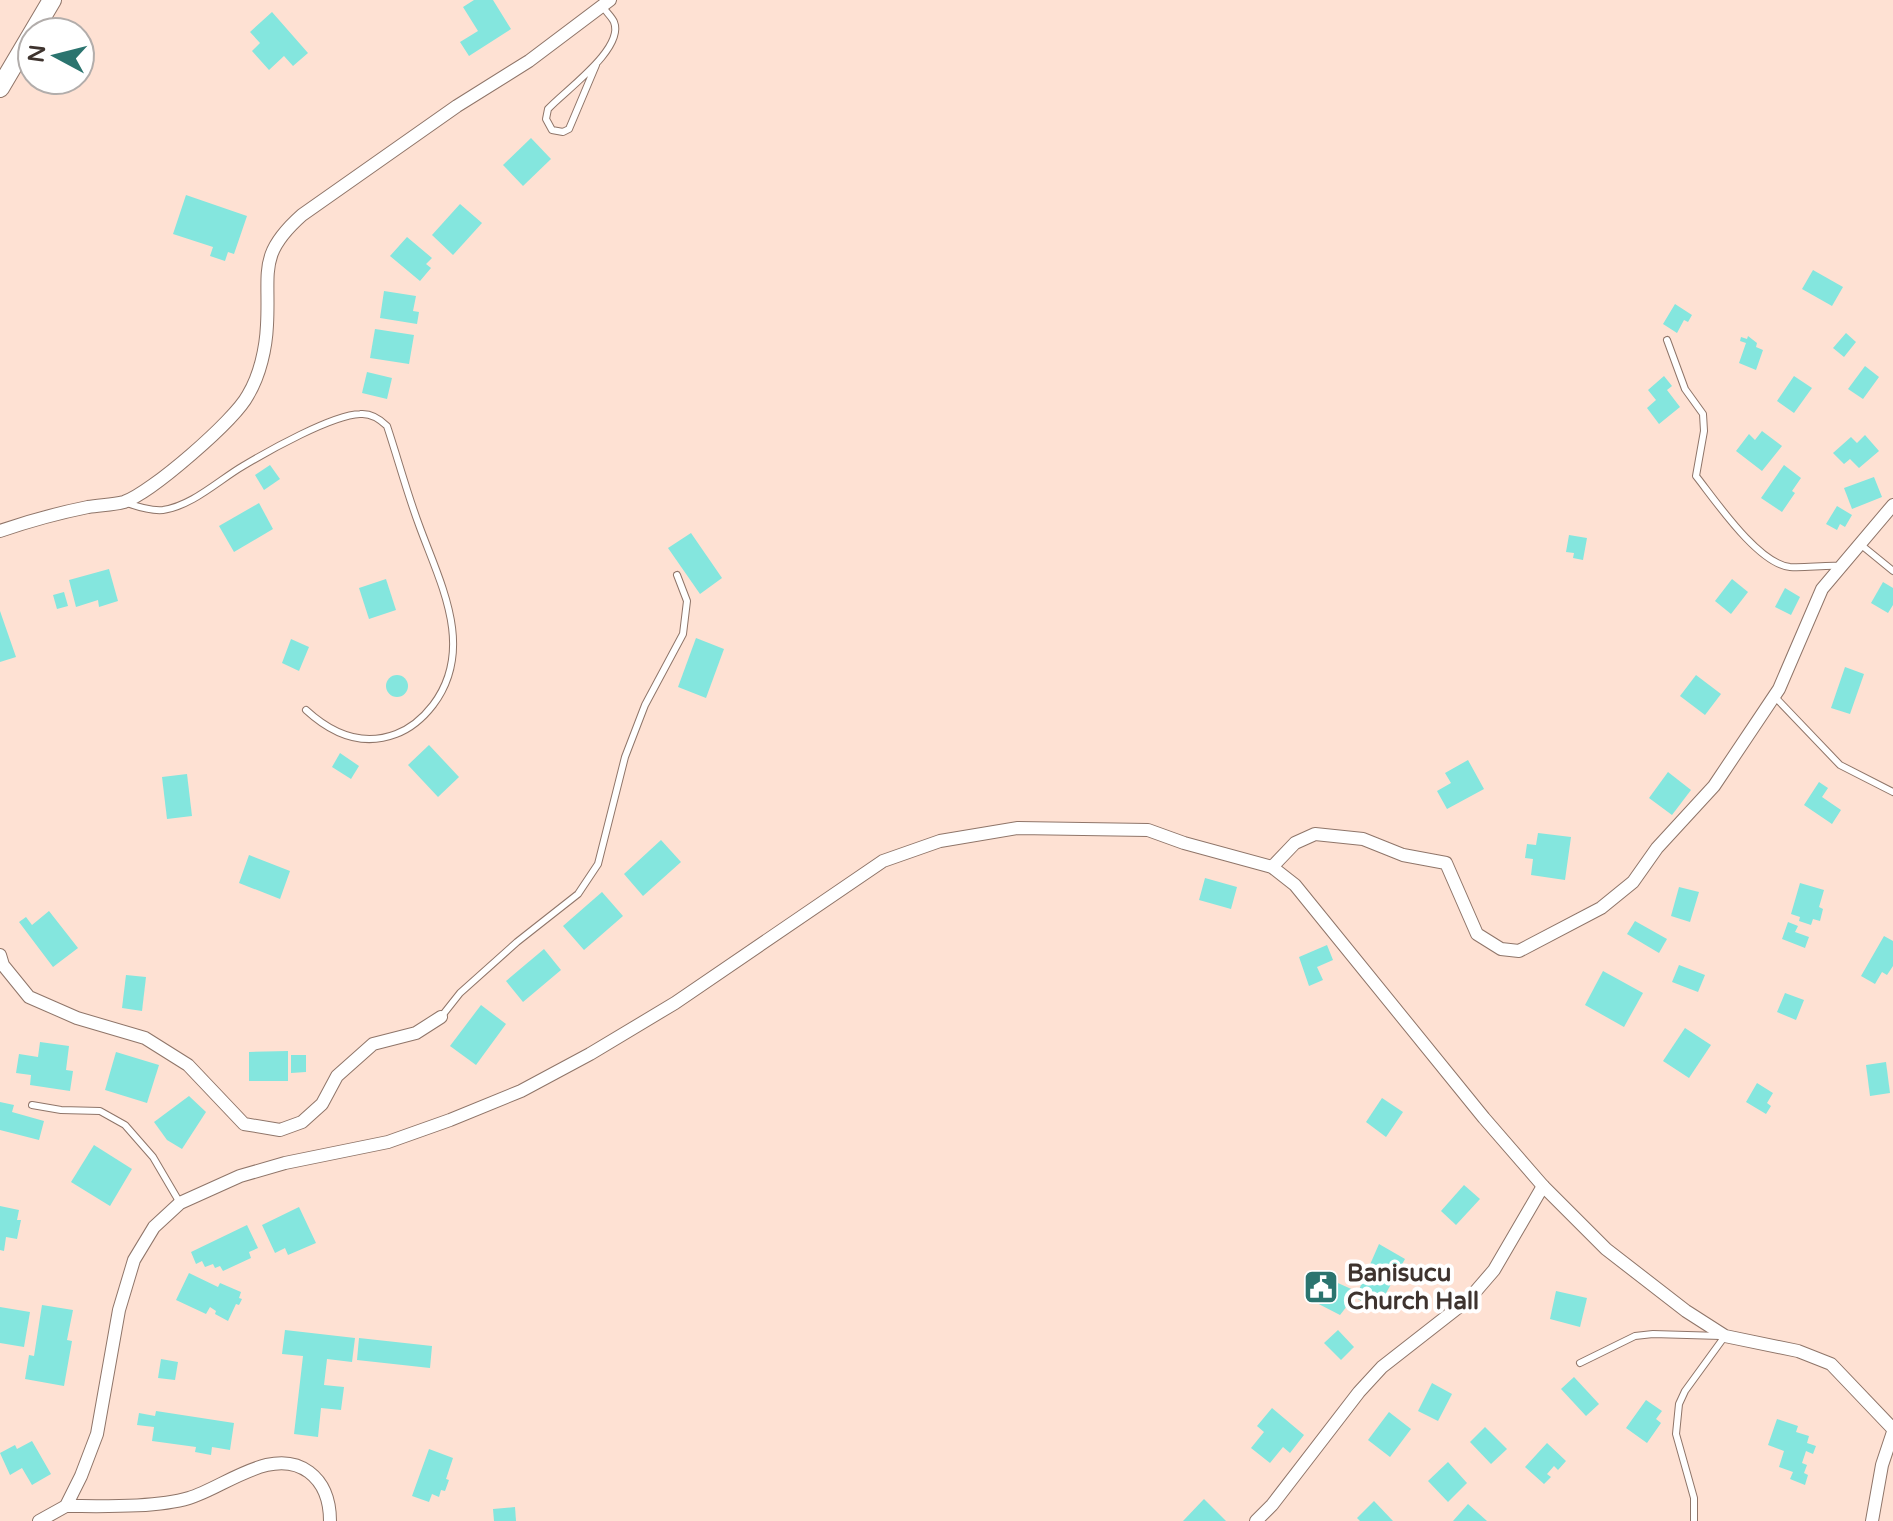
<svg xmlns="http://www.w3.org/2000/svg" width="1893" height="1521" font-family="'Varela Round',sans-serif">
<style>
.building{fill:#84e6de}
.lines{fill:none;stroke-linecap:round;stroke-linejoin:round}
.lane-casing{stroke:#8f7569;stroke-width:8}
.street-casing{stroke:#8f7569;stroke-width:14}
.secondary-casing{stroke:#8f7569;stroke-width:20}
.lane{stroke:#fff;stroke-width:6}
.street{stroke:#fff;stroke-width:12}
.secondary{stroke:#fff;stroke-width:18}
.labels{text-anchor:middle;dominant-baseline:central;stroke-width:8;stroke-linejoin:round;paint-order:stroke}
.poi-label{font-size:24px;font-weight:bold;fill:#3e332e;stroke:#fff;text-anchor:start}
</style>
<rect width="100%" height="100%" fill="#fee1d3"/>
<g class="building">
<polygon points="474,0 493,0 511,29 469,56 460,42 478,31 463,7"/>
<polygon points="272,12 308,53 293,66 284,56 269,70 252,51 260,43 250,32"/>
<polygon points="531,138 551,159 523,186 503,165"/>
<polygon points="186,195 247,216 234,254 228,252 225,261 210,256 213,247 173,234"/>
<polygon points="460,204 482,223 453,255 432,235"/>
<polygon points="407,237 432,258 426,264 431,268 420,281 390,256"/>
<polygon points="1813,270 1843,287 1832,306 1802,289"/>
<polygon points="384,291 416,296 413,311 419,312 417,324 380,318"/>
<polygon points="1675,304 1692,315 1688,322 1684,320 1677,333 1663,324"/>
<polygon points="375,329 414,335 409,364 370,358"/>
<polygon points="1846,333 1856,342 1844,357 1833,348"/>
<polygon points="1748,336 1757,343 1756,347 1763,350 1756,370 1739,363 1746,343 1740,341 1741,337 1747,339"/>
<polygon points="1865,366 1879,377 1863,399 1848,389"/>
<polygon points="367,372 392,378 387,399 362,393"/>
<polygon points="1664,376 1672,386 1667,390 1680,407 1659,424 1647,408 1656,400 1648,390"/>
<polygon points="1794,376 1812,388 1794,413 1777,401"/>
<polygon points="1762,431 1782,446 1762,471 1736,451 1749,434 1755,440"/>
<polygon points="1865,435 1879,451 1859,468 1850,459 1844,464 1833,453 1851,437 1857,443"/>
<polygon points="270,465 280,479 264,490 255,475"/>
<polygon points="1784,465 1801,478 1792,491 1795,493 1782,512 1761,498"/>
<polygon points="1874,477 1882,497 1852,509 1844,488"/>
<polygon points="259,503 273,529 234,552 219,526"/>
<polygon points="1837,506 1852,515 1845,527 1840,524 1837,530 1826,524"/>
<polygon points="691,533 722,578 700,594 668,548"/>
<polygon points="1569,535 1587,538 1583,560 1573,558 1574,553 1566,552"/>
<polygon points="109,569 118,601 99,607 98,600 76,607 69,580"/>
<polygon points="386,579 396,610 369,619 359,588"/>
<polygon points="1732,579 1748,592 1731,614 1715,601"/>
<polygon points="1883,582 1893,588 1893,605 1888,613 1871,603"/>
<polygon points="1785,588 1800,597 1791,615 1775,607"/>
<polygon points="64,592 68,606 57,609 53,595"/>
<polygon points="0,611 16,657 0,662"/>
<polygon points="696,638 724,649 706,698 678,687"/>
<polygon points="291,639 309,647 299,671 282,663"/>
<polygon points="1845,667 1864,674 1850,714 1831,708"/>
<polygon points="1696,675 1721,694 1705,715 1680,696"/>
<circle cx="397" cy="686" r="11"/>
<polygon points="429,745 459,777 438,797 408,765"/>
<polygon points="340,753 359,766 351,779 332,767"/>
<polygon points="1468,760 1484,789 1447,809 1437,791 1451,783 1445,773"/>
<polygon points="1668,772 1691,790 1672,815 1649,798"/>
<polygon points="187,774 192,816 167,819 162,777"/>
<polygon points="1819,782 1828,788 1822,797 1841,810 1832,824 1804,805"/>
<polygon points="1538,833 1571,837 1565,880 1531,875 1533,859 1525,858 1527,844 1536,845"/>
<polygon points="661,840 681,862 643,896 624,874"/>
<polygon points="249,855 290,871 280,899 239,883"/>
<polygon points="1205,878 1237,887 1231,909 1199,900"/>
<polygon points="1800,883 1824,890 1819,907 1823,909 1820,921 1813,919 1811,925 1799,921 1800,917 1791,914"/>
<polygon points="1679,887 1699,892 1690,922 1671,916"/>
<polygon points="602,892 623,916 584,950 563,926"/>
<polygon points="49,911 78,948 53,967 19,922 26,917 32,925"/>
<polygon points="1635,921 1667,939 1659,953 1627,934"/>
<polygon points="1788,922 1798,926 1795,932 1809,937 1805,948 1782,939"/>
<polygon points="1884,936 1893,941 1893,966 1887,975 1882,972 1875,984 1861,976"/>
<polygon points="1327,945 1333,960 1317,967 1323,980 1309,986 1299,957"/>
<polygon points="544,949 561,970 523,1002 506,981"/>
<polygon points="1679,965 1705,975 1698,992 1672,982"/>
<polygon points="1603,971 1643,993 1624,1027 1585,1005"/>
<polygon points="126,975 146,977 142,1011 122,1008"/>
<polygon points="1785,993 1804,1000 1796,1020 1777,1012"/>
<polygon points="481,1005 506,1024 476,1065 450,1046"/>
<polygon points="1685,1028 1711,1045 1689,1078 1663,1061"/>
<polygon points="40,1042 69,1046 66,1070 73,1071 70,1091 30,1085 31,1075 16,1073 19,1054 38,1057"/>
<polygon points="288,1051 288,1081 249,1081 249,1052"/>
<polygon points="116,1052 159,1065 147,1103 105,1090"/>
<polygon points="291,1055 306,1055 306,1072 291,1073"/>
<polygon points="1886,1062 1890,1093 1870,1096 1866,1065"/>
<polygon points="1757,1083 1773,1093 1767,1103 1771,1106 1766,1114 1746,1102"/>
<polygon points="189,1096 206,1112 182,1149 167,1140 154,1122"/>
<polygon points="1382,1098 1403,1112 1386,1137 1366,1122"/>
<polygon points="0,1102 14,1105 12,1112 44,1121 39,1140 0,1130"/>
<polygon points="94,1145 132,1169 110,1206 71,1182"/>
<polygon points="1464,1185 1480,1199 1456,1225 1441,1211"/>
<polygon points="0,1206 19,1210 17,1220 21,1220 17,1239 6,1237 4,1251 0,1250"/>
<polygon points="299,1207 316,1243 288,1255 285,1248 275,1253 262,1225"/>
<polygon points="247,1225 258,1248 249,1252 251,1258 223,1271 220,1266 215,1268 213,1264 205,1267 202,1261 196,1264 191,1252"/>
<polygon points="1379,1244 1405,1259 1380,1304 1372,1300 1369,1306 1358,1299 1361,1294 1358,1292"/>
<polygon points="189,1273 218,1287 220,1283 241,1292 239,1298 242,1299 239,1305 236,1304 228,1321 215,1314 216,1311 210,1307 206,1314 176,1300"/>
<polygon points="1320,1275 1358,1292 1340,1315 1309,1299"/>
<polygon points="1556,1291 1587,1298 1580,1327 1550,1319"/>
<polygon points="42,1305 73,1310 67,1340 72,1341 64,1386 25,1379 29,1355 34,1356"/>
<polygon points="0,1307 30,1312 24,1347 0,1343"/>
<polygon points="285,1330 355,1338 352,1362 327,1359 324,1385 344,1387 341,1410 321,1408 318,1437 294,1434 303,1356 282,1354"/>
<polygon points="1338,1330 1354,1347 1341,1360 1324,1343"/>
<polygon points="359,1338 432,1346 430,1368 357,1360"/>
<polygon points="161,1359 178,1362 175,1380 158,1378"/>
<polygon points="1574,1377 1599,1404 1586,1416 1561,1389"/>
<polygon points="1432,1383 1452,1394 1438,1421 1418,1411"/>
<polygon points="1646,1400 1662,1411 1656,1419 1661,1423 1647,1443 1626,1428"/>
<polygon points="1272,1408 1304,1435 1290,1453 1283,1447 1270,1463 1251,1448 1264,1432 1257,1426"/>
<polygon points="156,1411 234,1423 230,1450 212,1447 211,1455 195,1452 196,1447 152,1441 154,1427 137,1425 139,1413 155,1416"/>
<polygon points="1389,1412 1411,1429 1390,1457 1368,1440"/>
<polygon points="1777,1419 1798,1426 1796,1432 1809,1436 1807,1443 1816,1446 1813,1454 1806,1451 1802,1463 1807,1465 1804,1473 1808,1475 1805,1485 1790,1479 1793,1472 1779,1467 1784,1451 1768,1445"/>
<polygon points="1485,1427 1507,1449 1491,1464 1470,1442"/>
<polygon points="32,1441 51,1474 32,1485 22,1468 10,1475 0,1453 15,1445 17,1449"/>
<polygon points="1547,1443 1566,1461 1558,1470 1554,1466 1547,1474 1551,1477 1544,1484 1525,1467"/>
<polygon points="429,1449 453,1458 446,1479 449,1480 445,1491 441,1490 439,1497 432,1494 429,1502 412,1496"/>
<polygon points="1448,1462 1467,1483 1448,1502 1428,1481"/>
<polygon points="1204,1499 1226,1521 1183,1521"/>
<polygon points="1374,1501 1393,1521 1360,1521 1357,1518"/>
<polygon points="1468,1504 1487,1521 1453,1521"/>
<polygon points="515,1507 516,1521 494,1521 493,1509"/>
</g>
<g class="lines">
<g class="lane-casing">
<g id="lane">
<path d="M596,65L569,129L563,132L552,130L546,119L548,109C563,92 625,49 614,22C612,17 606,12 603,7"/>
<path d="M1667,340L1685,389L1703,414L1704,431L1696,476C1715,500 1758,564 1790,567C1806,568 1824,565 1841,566"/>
<path d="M127,503C138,507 151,511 163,510C192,506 219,480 243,466C268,451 332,415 360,414C371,413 380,419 387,426C398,459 407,493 419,525C440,583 476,648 433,705C423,718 412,728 396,734C362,747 331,733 306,710"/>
<polyline points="1860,544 1893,571"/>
<polyline points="1774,696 1840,765 1893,792"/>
<polyline points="441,1017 460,993 517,942 578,894 598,864 625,757 645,705 683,634 687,601 677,575"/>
<polyline points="32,1105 61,1110 100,1111 125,1125 153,1157 180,1203"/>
<polyline points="1580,1363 1635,1336 1653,1334 1721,1336"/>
<polyline points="1694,1521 1694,1498 1676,1434 1679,1404 1685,1391 1725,1336"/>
</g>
</g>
<g class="street-casing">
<g id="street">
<path d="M0,531C29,521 58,513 88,507C100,505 113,505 124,502C151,493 235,420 248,395C260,375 266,348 267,325C270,271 257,255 302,215L457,106L529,61L610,0"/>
<polyline points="1272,867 1295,843 1315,834 1363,839 1403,855 1446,863 1477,934 1501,949 1519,951 1601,908 1633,882 1657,848 1714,786 1779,689 1822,589 1893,505"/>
<polyline points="0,955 3,965 29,997 77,1018 145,1038 188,1065 244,1124 280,1130 302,1122 322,1104 337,1076 373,1044 416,1033 441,1017"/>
<path d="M66,1506C101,1506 156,1508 189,1498C225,1487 273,1445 309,1472C325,1484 330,1502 330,1521"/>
<polyline points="39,1521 66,1506 81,1476 97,1434 119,1310 134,1260 154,1227 180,1203 240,1176 285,1163 388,1142 450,1120 521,1091 590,1054 675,1003 883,861 940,841 1018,828 1148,830 1184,843 1272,867 1295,885 1484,1118 1543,1186 1606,1249 1686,1311 1725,1336 1798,1351 1831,1364 1893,1429"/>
<polyline points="1256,1521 1272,1505 1359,1392 1382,1367 1469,1299 1494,1270 1543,1186"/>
<polyline points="1872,1521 1882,1465 1893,1432"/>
</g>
</g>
<g class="secondary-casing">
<polyline id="secondary" points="0,88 52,0"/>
</g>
<use href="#lane" class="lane"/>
<use href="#street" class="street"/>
<use href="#secondary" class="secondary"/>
</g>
<defs>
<g id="civic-square" transform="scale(1.8)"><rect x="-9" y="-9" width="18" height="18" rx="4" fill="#2b746f" stroke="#fff"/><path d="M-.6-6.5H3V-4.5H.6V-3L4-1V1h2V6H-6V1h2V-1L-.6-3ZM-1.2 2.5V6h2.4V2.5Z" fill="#fff"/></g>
</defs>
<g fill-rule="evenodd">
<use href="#civic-square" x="1321" y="1287"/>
</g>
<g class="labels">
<g class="poi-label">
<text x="1347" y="1273">Banisucu<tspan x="1347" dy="28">Church Hall</tspan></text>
</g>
</g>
<g transform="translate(56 56) rotate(277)"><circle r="38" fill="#ffffff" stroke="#b2adab" stroke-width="2"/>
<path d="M0-6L14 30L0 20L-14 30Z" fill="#2b746f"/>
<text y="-12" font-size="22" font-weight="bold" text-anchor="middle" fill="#3e332e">N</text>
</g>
</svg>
